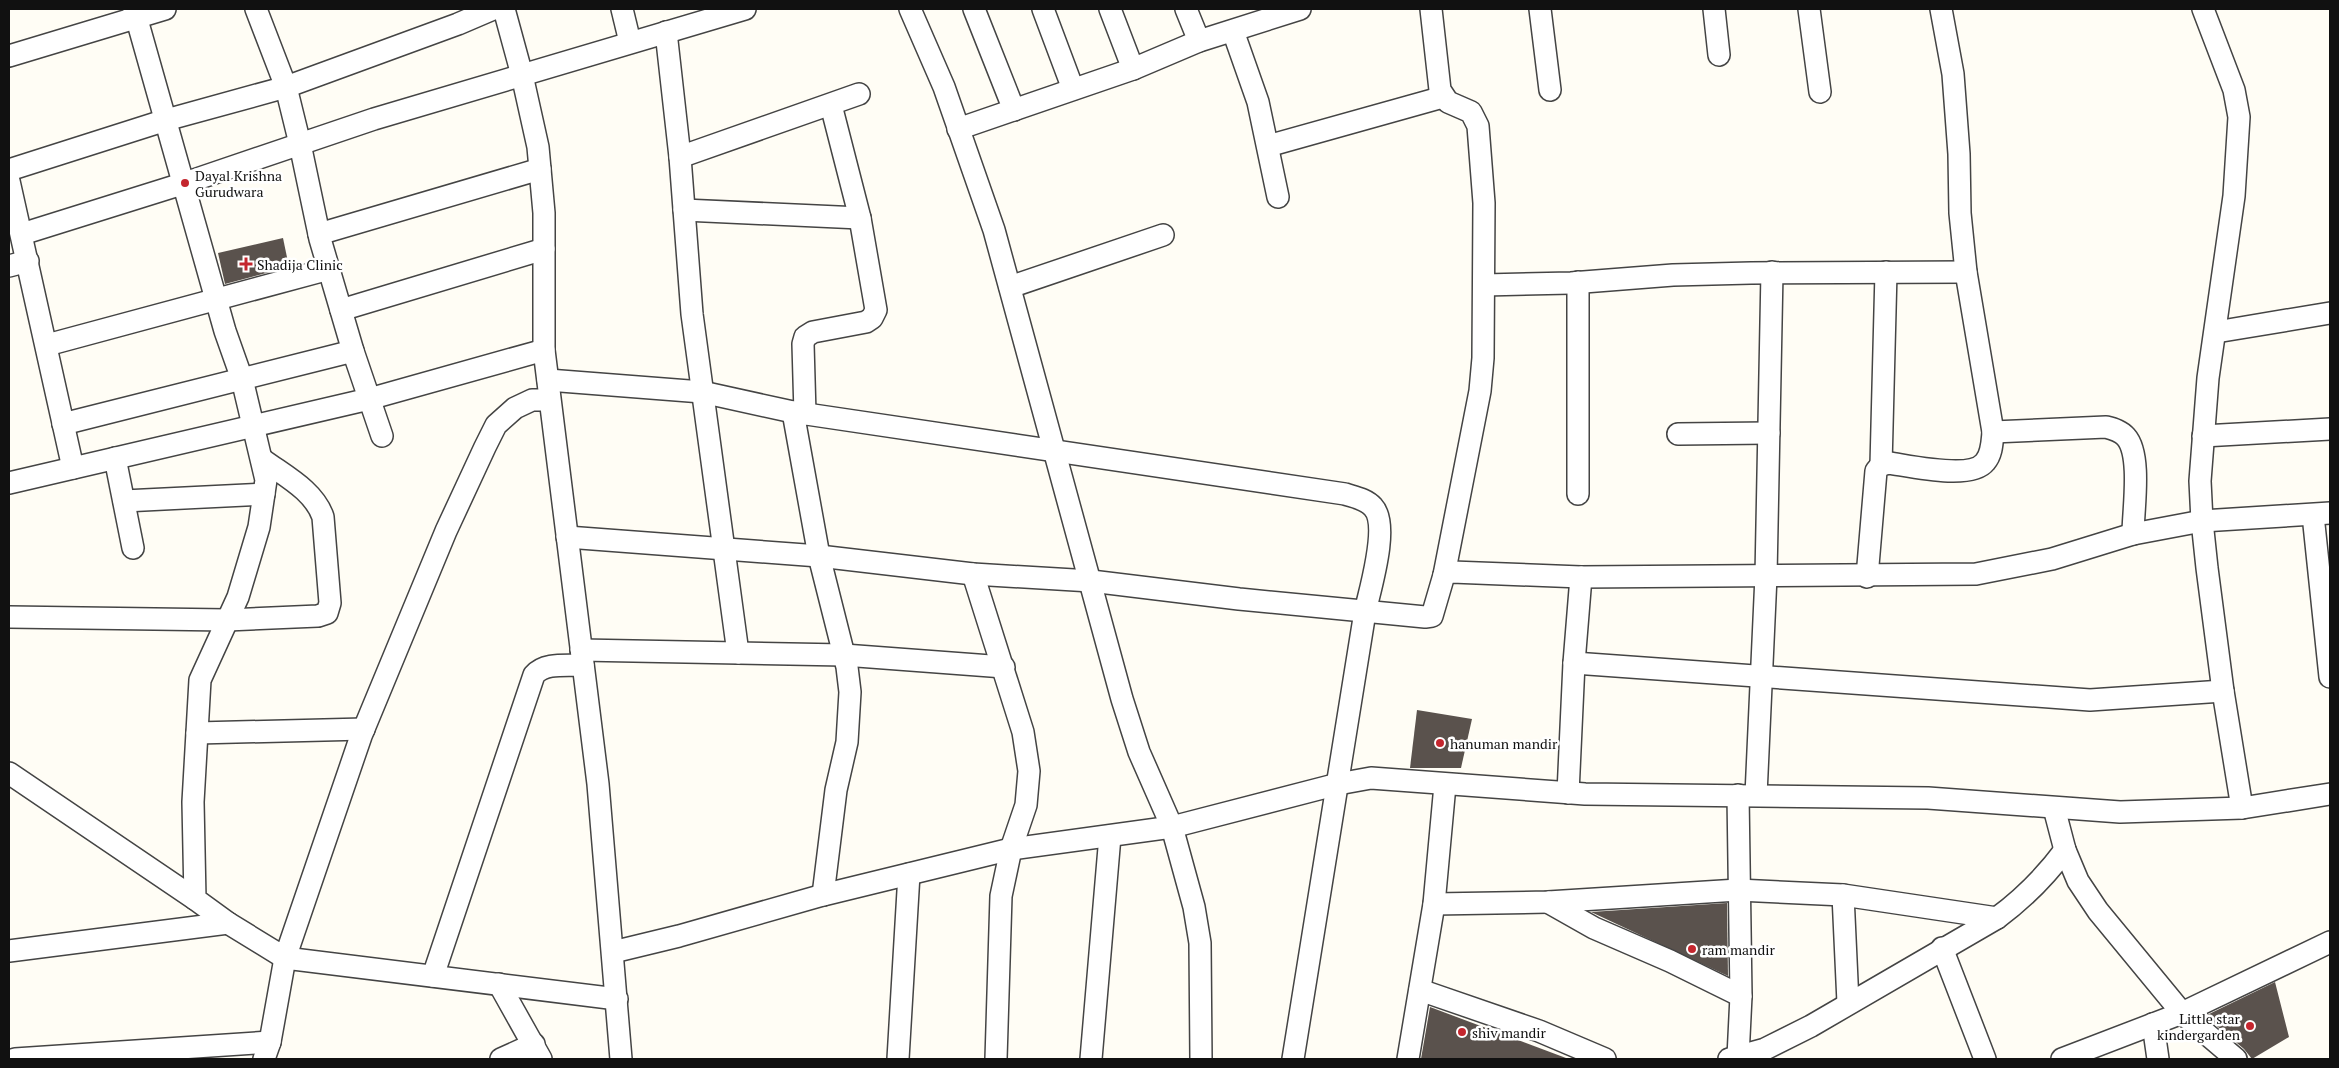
<svg xmlns="http://www.w3.org/2000/svg" width="2339" height="1068" font-family="'PT Serif',serif">
<style>
.building{fill:#5a524d}
.lines{fill:none;stroke-linecap:round;stroke-linejoin:round}
.minor-casing{stroke:#444;stroke-width:24}
.minor{stroke:#fff;stroke-width:21}
.poi-dot{fill:#c4262e;stroke:#fff;stroke-width:2}
.labels{text-anchor:middle;dominant-baseline:central;stroke-width:5;stroke-linejoin:round;paint-order:stroke}
.poi-label{font-size:14px;fill:#111;stroke:#fff;text-anchor:start}
</style>
<rect width="100%" height="100%" fill="#fffdf5"/>
<g class="building">
<polygon points="283,238 289,267 225,284 218,253"/>
<polygon points="1417,710 1472,719 1461,768 1410,768"/>
<polygon points="1727,903 1728,976 1591,912"/>
<polygon points="2275,982 2289,1037 2252,1059 2244,1049 2205,1016"/>
<polygon points="1430,1007 1566,1058 1566,1059 1421,1059"/>
</g>
<g class="lines">
<g class="minor-casing">
<g id="minor">
<polyline points="134,9 225,331 242,379 266,480 259,527 238,597 200,680 193,802 195,899 228,923 285,958 361,736 446,531 485,447 496,425 515,408 532,400 549,400"/>
<polyline points="256,9 286,87 300,144 320,239 353,351 382,436"/>
<polyline points="504,9 522,75 538,147 544,213 544,350 598,784 621,1059"/>
<polyline points="622,9 630,42"/>
<polyline points="910,9 944,87 994,230 1122,699 1139,752 1172,827 1194,907 1200,943 1201,1059"/>
<polyline points="974,9 1014,110"/>
<polyline points="1043,9 1073,89"/>
<polyline points="1110,9 1133,69"/>
<polyline points="1186,9 1199,41"/>
<polyline points="1431,9 1440,90 1448,102 1471,112 1478,126 1484,203 1483,358 1480,391 1444,575"/>
<polyline points="1540,9 1550,90"/>
<polyline points="1714,9 1719,55"/>
<polyline points="1809,9 1820,92"/>
<polyline points="2203,9 2234,90 2239,117 2234,196 2208,378 2200,481 2202,521 2207,568 2223,691 2242,808"/>
<polyline points="1233,31 1258,102 1278,197"/>
<polyline points="666,32 680,157 692,314 738,653"/>
<polyline points="9,56 165,9"/>
<polyline points="958,129 1133,69 1199,41 1300,9"/>
<polyline points="1268,146 1443,97"/>
<polyline points="680,157 859,94"/>
<polyline points="9,170 166,120 286,87 458,24 493,9"/>
<polyline points="9,181 73,468"/>
<polyline points="684,210 860,218"/>
<polyline points="22,234 185,183 374,119 745,9"/>
<polyline points="319,234 540,169"/>
<polyline points="9,266 28,261"/>
<polyline points="1578,282 1578,494"/>
<polyline points="1484,285 1571,283 1673,275 1751,273 1966,272"/>
<polyline points="1010,287 1163,235"/>
<polyline points="341,310 544,249"/>
<polyline points="2216,332 2330,313"/>
<polyline points="47,345 329,269"/>
<path d="M548,380L702,392L793,412L1345,494C1354,497 1366,499 1373,507C1390,525 1370,589 1365,612L1293,1059"/>
<polyline points="793,412 819,556 847,667 850,692 847,742 836,790 823,895"/>
<polyline points="805,414 803,344 805,337 813,332 866,322 872,318 876,310 860,218 831,105"/>
<polyline points="63,424 353,351"/>
<path d="M1993,432L2106,427C2114,429 2121,431 2126,437C2142,455 2133,511 2133,534"/>
<polyline points="1678,434 1769,433"/>
<polyline points="2203,436 2330,429"/>
<polyline points="115,458 133,548"/>
<polyline points="1881,465 1886,272"/>
<polyline points="9,483 369,399 544,350"/>
<polyline points="124,501 264,494"/>
<polyline points="2313,515 2330,677"/>
<polyline points="567,537 819,556 973,574 1091,581 1239,599 1425,617 1432,616 1444,575 1452,572 1581,577 1976,574 2052,559 2133,534 2202,521 2330,513"/>
<polyline points="973,574 1023,732 1029,771 1026,805 1011,849 1001,896 996,1059"/>
<path d="M1867,577L1876,471L1881,465L1889,463C1910,466 1971,480 1985,462C1992,454 1992,443 1993,432L1966,272L1960,213L1959,154L1953,74L1941,9"/>
<path d="M9,617L227,620L318,616L327,613L330,603L323,517C314,490 283,475 262,459"/>
<polyline points="581,650 844,655 1004,667"/>
<polyline points="1574,663 2090,700 2223,691"/>
<polyline points="197,733 364,729"/>
<polyline points="9,773 195,899"/>
<polyline points="1568,793 1574,663 1581,577"/>
<polyline points="1738,795 1741,996 1738,1057"/>
<polyline points="1756,795 1766,576 1772,272"/>
<polyline points="2054,808 2065,850 2078,881 2098,911 2182,1013 2236,1059"/>
<polyline points="1843,895 1848,1003"/>
<polyline points="1548,902 1594,928 1670,961 1741,996"/>
<polyline points="1434,904 1548,902 1738,890 1843,895 1997,918"/>
<polyline points="1942,948 1985,1059"/>
<polyline points="9,951 228,923"/>
<polyline points="613,952 679,936 823,895 1011,849 1172,827 1338,784 1371,778 1585,794 1928,798 2120,812 2242,808 2330,794"/>
<path d="M433,976L534,675C545,662 567,666 583,665"/>
<polyline points="499,984 541,1059"/>
<polyline points="1420,990 1539,1031 1605,1059"/>
<polyline points="2153,1024 2158,1059"/>
<polyline points="15,1059 270,1042"/>
<polyline points="264,1059 270,1042 285,958 617,999"/>
<polyline points="501,1059 534,1044"/>
<polyline points="898,1059 909,874"/>
<polyline points="1091,1059 1110,836"/>
<polyline points="1408,1059 1434,904 1445,785"/>
<path d="M1729,1059L1765,1049L1811,1026L1997,918C2024,898 2045,877 2065,850"/>
<polyline points="2062,1059 2182,1013 2330,942"/>
</g>
</g>
<use href="#minor" class="minor"/>
</g>
<g class="poi-dot">
<circle cx="185" cy="183" r="5"/>
<path d="M243.5 256.5h5v5h5v5h-5v5h-5v-5h-5v-5h5z"/>
<circle cx="1440" cy="743" r="5"/>
<circle cx="1692" cy="949" r="5"/>
<circle cx="2250" cy="1026" r="5"/>
<circle cx="1462" cy="1032" r="5"/>
</g>
<g class="labels">
<g class="poi-label">
<text x="195" y="175">Dayal Krishna<tspan x="195" dy="16">Gurudwara</tspan></text>
<text x="257" y="264">Shadija Clinic</text>
<text x="1450" y="743">hanuman mandir</text>
<text x="1702" y="949">ram mandir</text>
<text x="2240" y="1018" text-anchor="end">Little star<tspan x="2240" dy="16">kindergarden</tspan></text>
<text x="1472" y="1032">shiv mandir</text>
</g>
</g>
<rect width="2339" height="1068" fill="none" stroke="#111111" stroke-width="20"/>
</svg>
